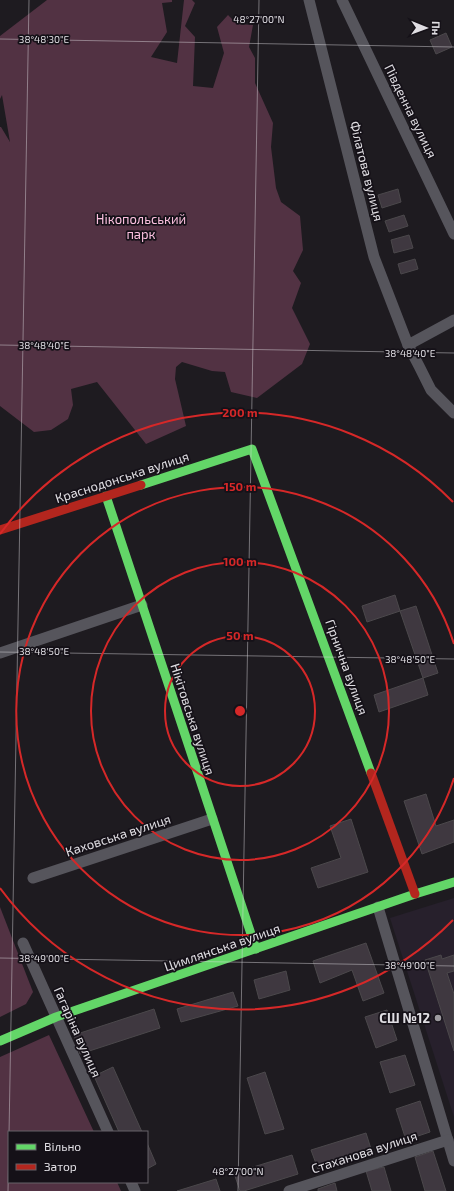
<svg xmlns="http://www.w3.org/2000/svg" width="454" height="1191" font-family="'Exo 2',sans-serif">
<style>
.built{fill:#27202c}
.green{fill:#523243}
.building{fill:#3f3840;stroke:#4b484b}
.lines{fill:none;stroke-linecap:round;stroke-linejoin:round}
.street{stroke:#56555c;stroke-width:11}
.fast{stroke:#63d668;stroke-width:9}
.jam{stroke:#b3261e;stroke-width:9}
.ticks{fill:none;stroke:#e0dee3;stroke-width:1;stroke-opacity:0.45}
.ring{fill:none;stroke:#d62828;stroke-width:2}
.poi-dot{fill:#9c9a9f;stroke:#151118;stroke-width:1.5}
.labels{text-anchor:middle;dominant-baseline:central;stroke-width:3.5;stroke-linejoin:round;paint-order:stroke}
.street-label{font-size:13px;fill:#e0dee3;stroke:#151118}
.park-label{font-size:13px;fill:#fbc0df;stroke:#151118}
.poi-label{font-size:13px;font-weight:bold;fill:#e0dee3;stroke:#151118;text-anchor:end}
.ticks-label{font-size:10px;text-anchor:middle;fill:#e0dee3;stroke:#151118;stroke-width:3.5;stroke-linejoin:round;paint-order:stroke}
.centre{fill:#d62828;stroke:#151118;stroke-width:2}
.ring-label{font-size:12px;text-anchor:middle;font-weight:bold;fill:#d62828;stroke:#151118;stroke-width:3.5;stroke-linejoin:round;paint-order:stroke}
</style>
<rect width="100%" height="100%" fill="#1e1b20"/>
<polygon class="built" points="454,898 454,1117 390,918"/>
<g class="green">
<polygon points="47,0 172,0 172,2 162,3 167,32 151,57 177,63 184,0 192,0 195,3 185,26 195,37 193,86 213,88 224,53 217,27 228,15 237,24 253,25 249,47 255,58 255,83 273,123 271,147 276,188 281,202 300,216 303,250 293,271 301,283 292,308 310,344 302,364 257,398 231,392 225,372 212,371 182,362 176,367 175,379 186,426 146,444 97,382 71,389 73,405 68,419 51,430 34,432 0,406 0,127 1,127 10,142 2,95 0,99 0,36"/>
<polygon points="0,907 33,992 26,1004 0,1017"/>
<polygon points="49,1035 94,1132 9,1132 9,1182 117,1182 121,1191 0,1191 0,1057"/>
</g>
<g class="building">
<polygon points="446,33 452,47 436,54 430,40"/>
<polygon points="398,189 401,202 382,208 378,195"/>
<polygon points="404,215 408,226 389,232 385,221"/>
<polygon points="409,235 413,248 394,253 391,240"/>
<polygon points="415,259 418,269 401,274 398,264"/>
<polygon points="395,595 400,611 367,622 362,606"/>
<polygon points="416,606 438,673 423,678 400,611"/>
<polygon points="423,678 428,695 379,712 374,695"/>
<polygon points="426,794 436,826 454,820 454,842 422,854 404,801"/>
<polygon points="351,819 368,872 318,888 311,868 341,858 330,826"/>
<polygon points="366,943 384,993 363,1001 352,970 320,983 313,961"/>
<polygon points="441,955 442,959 454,955 454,971 447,973 454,994 454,1051 425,960"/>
<polygon points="286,971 290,990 259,999 254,980"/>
<polygon points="233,992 238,1006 181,1022 177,1009"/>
<polygon points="154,1009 160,1028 80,1054 74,1035"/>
<polygon points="387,1010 397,1040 376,1048 365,1017"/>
<polygon points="405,1055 415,1085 390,1093 380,1062"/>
<polygon points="113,1067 142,1132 119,1132 94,1076"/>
<polygon points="265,1072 284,1129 265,1134 247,1078"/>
<polygon points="420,1101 430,1132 406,1140 396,1109"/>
<polygon points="366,1133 372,1152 318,1169 311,1150"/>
<polygon points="147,1143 156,1164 147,1169"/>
<polygon points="433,1151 446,1191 425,1191 415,1157"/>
<polygon points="292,1155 298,1174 244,1191 240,1191 234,1173"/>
<polygon points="384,1167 391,1191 372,1191 366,1171"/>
<polygon points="216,1179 220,1191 177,1191"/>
<polygon points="335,1183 337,1191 318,1191 318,1189"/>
</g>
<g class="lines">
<g class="street">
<polyline points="309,0 374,257 408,345 419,366 431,390 454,413"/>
<polyline points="342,0 454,234"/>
<polyline points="408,345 454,320"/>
<polyline points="0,653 142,605"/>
<polyline points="33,878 212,819"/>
<polyline points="378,907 454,1161"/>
<polyline points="23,943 108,1132"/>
<polyline points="131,1182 135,1191"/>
<polyline points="289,1191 448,1140"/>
</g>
<g class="fast">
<polyline points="141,485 252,449 371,773"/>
<polyline points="106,496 256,949"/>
<polyline points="0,1041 56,1017 415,894 454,882"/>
</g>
<g class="jam">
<polyline points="0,530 141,485"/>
<polyline points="371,773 415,894"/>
</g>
</g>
<path class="ticks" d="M0,39L454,47M0,345L454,353M0,652L454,659M0,958L454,966M8,1191L29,0M238,1191L259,0"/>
<g class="ring">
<circle cx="240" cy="711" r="75"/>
<circle cx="240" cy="711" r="149"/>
<path d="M454 778A224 224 0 1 1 454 644"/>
<path d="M453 920A298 298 0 0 1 0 888M0 534A298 298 0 0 1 453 502"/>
</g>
<circle class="poi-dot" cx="438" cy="1018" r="4"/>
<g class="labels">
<g class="street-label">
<text transform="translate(411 111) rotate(64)">Південна вулиця</text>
<text transform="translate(367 171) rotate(76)">Філатова вулиця</text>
<text transform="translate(122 477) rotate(-18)">Краснодонська вулиця</text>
<text transform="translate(347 667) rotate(70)">Гірнична вулиця</text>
<text transform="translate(193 719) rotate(72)">Нікітовська вулиця</text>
<text transform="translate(118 835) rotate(-18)">Каховська вулиця</text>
<text transform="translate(222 947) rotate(-19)">Цимлянська вулиця</text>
<text transform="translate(78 1032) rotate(66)">Гагаріна вулиця</text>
<text transform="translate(364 1152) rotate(-18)">Стаханова вулиця</text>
</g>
<g class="park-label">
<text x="141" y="219">Нікопольський<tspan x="141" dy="15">парк</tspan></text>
</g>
<g class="poi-label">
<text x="430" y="1018">СШ №12</text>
</g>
</g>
<g class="ticks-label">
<text x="259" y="23">48°27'00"N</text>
<text x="44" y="43">38°48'30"E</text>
<text x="44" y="349">38°48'40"E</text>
<text x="410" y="357">38°48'40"E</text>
<text x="44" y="655">38°48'50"E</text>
<text x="410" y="663">38°48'50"E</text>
<text x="44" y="962">38°49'00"E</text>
<text x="410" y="969">38°49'00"E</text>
<text x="238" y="1175">48°27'00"N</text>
</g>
<circle cx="240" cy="711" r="6" class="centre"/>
<g class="ring-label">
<text x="240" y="417">200 m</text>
<text x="240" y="491">150 m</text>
<text x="240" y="566">100 m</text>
<text x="240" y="640">50 m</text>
</g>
<rect x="8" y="1131" width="140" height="52" fill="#151118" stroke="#666369"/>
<rect x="16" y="1144" width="20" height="6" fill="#63d668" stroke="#666369"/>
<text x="44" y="1151" font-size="12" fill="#e0dee3">Вільно</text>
<rect x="16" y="1164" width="20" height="6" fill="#b3261e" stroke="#666369"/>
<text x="44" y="1171" font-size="12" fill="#e0dee3">Затор</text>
<g transform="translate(426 28) rotate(91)" stroke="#151118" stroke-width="3" paint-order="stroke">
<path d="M0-3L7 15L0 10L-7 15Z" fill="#e0dee3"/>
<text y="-6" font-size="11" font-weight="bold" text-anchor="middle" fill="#e0dee3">Пн</text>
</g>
</svg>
